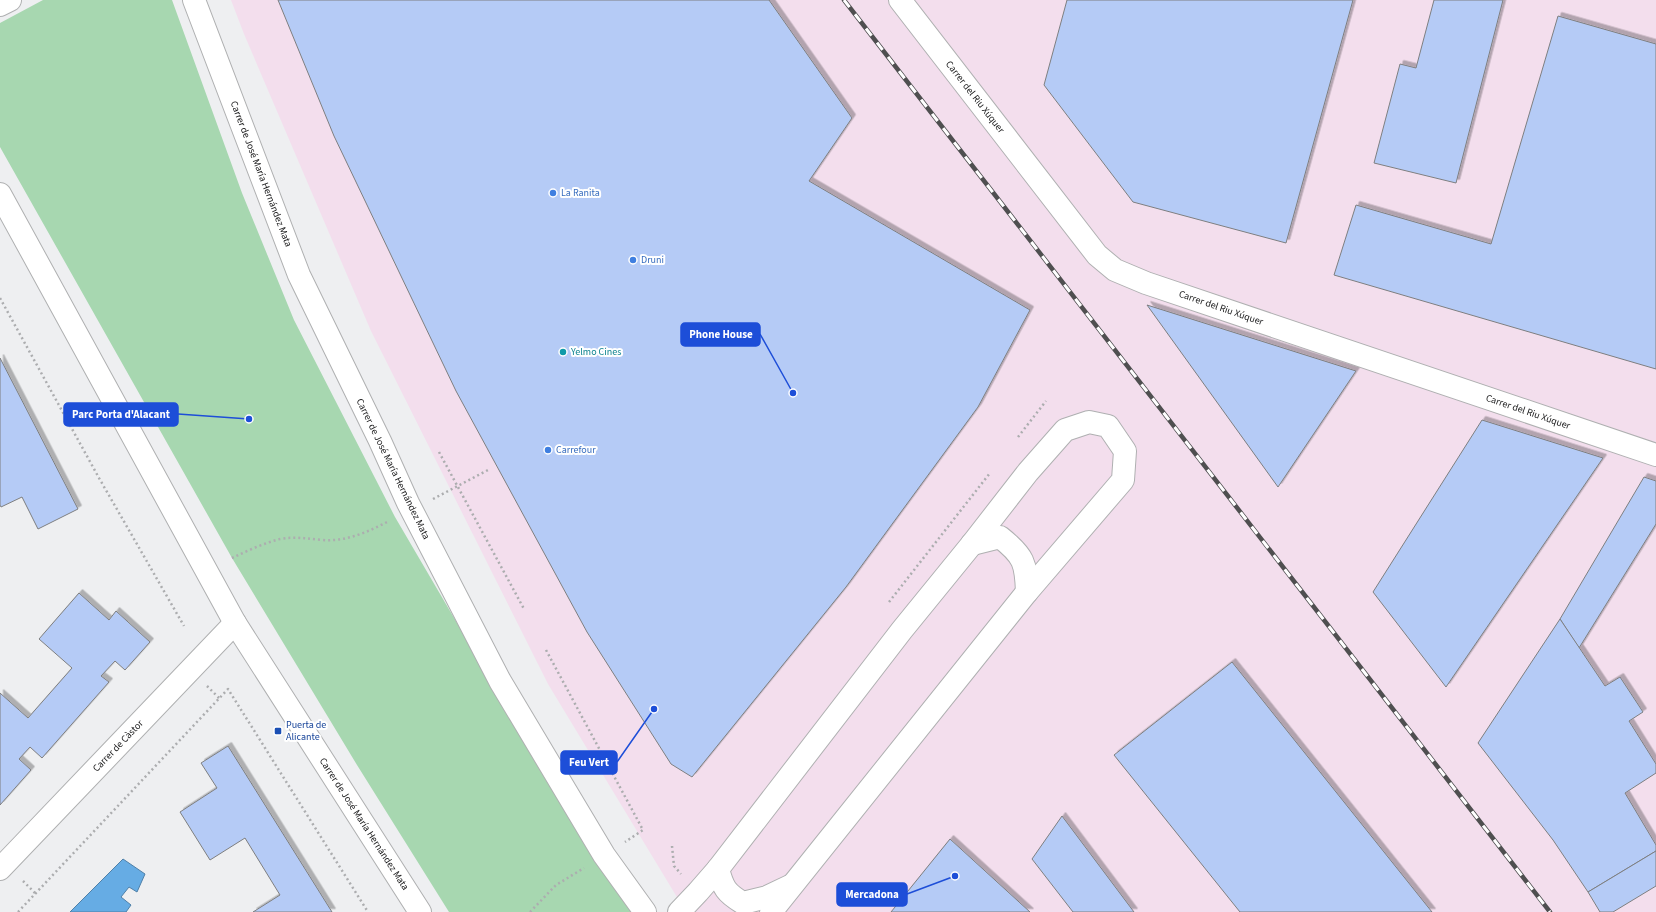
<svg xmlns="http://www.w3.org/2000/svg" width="1656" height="912" font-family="'Source Sans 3',sans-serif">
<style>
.industrial{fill:#f3deed}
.green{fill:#a7d7b0}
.water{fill:#66ace4;stroke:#4f80a8}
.building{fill:#b5cbf6;stroke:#7e7f80;filter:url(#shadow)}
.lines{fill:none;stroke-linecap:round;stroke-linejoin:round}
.street-casing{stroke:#afb0b1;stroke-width:24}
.secondary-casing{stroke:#afb0b1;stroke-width:24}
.path{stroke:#acadaf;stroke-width:2.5;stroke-dasharray:2 3;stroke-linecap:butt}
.street{stroke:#fff;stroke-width:22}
.secondary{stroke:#fff;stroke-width:22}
.rail-casing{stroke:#4f4f50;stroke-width:4.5}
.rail{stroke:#fff;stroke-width:3;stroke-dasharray:9;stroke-linecap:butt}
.shop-dot{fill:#3f7fe0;stroke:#fff;stroke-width:1.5}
.culture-dot{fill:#0f9aa8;stroke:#fff;stroke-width:1.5}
.transit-dot{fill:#1a4fb4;stroke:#fff;stroke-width:1.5}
.labels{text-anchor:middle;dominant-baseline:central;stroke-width:4;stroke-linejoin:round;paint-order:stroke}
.street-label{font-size:10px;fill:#1a1a1b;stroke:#fff}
.shop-label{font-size:10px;fill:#366cbe;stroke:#fff;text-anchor:start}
.culture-label{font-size:10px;fill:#0d838f;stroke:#fff;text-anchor:start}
.transit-label{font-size:10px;fill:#164399;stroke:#fff;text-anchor:start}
.leader{fill:none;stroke:#1d4ed8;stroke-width:1.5}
.callout-dot{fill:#1d4ed8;stroke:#fff;stroke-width:1.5}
.callout{fill:#1d4ed8;stroke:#1d4ed8;stroke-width:1.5}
.callout-label{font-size:11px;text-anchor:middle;font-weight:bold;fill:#fff}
</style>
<defs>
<filter id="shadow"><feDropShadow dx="3.5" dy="-3.5" stdDeviation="0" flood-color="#0004"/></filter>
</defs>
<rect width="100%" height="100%" fill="#eeeff1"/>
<polygon class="industrial" points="231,0 1656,0 1656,912 686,912 548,684 371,331 244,34"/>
<polygon class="green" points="43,0 172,0 242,193 294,320 395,517 591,852 632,912 449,912 357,765 232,558 0,147 0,23"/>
<polygon class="water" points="123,859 145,874 137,892 129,887 121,897 131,905 126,912 70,912"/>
<g class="building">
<polygon points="278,0 769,0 852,118 809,181 1030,310 978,407 846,587 692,777 671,764 587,632 456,391 334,136"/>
<polygon points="1067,0 1353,0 1286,243 1133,202 1044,85"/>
<polygon points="1434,0 1503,0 1456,183 1374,163 1400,64 1416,68"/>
<polygon points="1558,16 1656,44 1656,369 1334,275 1356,205 1491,244"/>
<polygon points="1147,305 1356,371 1278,487"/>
<polygon points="0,358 78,509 38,529 22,497 1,507 0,505"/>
<polygon points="1482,420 1603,458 1446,687 1373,592"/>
<polygon points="1644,477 1656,481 1656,524 1579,648 1560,619"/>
<polygon points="79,593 109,620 116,611 150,642 125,670 115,661 101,676 109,682 42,758 30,747 19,759 31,770 0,805 0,693 28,718 72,668 39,639"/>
<polygon points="1560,619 1605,686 1620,677 1643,712 1629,721 1656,764 1656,773 1625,793 1656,845 1656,851 1588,892 1553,840 1478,743"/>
<polygon points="1232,662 1432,912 1240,912 1114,755"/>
<polygon points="228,746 332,912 253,912 280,895 245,838 210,860 180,812 217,788 201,763"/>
<polygon points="1062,816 1134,912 1073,912 1032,859"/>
<polygon points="950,839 1030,912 891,912"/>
<polygon points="1656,851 1656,886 1613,912 1600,912 1588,892"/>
</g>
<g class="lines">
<g class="street-casing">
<g id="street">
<polyline points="900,0 1097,255 1115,270 1146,283 1656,455"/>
<polyline points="0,5 10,0"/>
<path d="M972,544L1000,537C1024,556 1026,563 1027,592"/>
<polyline points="0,869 235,623"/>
<path d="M718,869C723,888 726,893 743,903L767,897L790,886"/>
<polyline points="679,912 698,892 718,869 902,630 972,544 1028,472 1065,430 1089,422 1108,426 1125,451 1123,480 1027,592 771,912"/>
</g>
</g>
<g class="secondary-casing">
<g id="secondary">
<polyline points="194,0 299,275 380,441 408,503 500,681 604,855 645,912"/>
<polyline points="0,194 235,623 420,912"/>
</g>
</g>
<g class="path">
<polyline points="0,298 99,478 184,626"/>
<polyline points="1018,437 1046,401"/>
<polyline points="439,452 524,609"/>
<polyline points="433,499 488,470"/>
<path d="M232,558C247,551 264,543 280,539C296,536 308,539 323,540C346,542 370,531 389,521"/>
<polyline points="889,602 990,473"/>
<polyline points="546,650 643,830 625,842"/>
<polyline points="207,686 219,698"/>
<polyline points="672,846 674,866 681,874"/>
<polyline points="23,881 35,893"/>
<polyline points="18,912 228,689 368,912"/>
<polyline points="530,912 556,885 584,868"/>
</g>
<use href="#street" class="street"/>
<use href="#secondary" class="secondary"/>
<g class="rail-casing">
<polyline id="rail" points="844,0 1550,912"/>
</g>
<use href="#rail" class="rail"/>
</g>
<g class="shop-dot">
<circle cx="553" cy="193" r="4"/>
<circle cx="633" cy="260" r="4"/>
<circle cx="548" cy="450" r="4"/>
</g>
<circle class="culture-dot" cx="563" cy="352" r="4"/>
<rect class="transit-dot" x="274" y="727" width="8" height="8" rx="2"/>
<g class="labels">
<g class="street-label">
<text transform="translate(975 97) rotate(52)">Carrer del Riu Xúquer</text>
<text transform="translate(261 174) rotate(69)">Carrer de José María Hernández Mata</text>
<text transform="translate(1221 308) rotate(19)">Carrer del Riu Xúquer</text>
<text transform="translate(1528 412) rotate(19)">Carrer del Riu Xúquer</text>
<text transform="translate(393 469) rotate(64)">Carrer de José María Hernández Mata</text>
<text transform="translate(118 746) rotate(-46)">Carrer de Càstor</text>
<text transform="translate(364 824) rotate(57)">Carrer de José María Hernández Mata</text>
</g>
<g class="shop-label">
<text x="561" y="193">La Ranita</text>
<text x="641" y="260">Druni</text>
<text x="556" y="450">Carrefour</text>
</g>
<g class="culture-label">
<text x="571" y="352">Yelmo Cines</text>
</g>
<g class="transit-label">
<text x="286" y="725">Puerta de<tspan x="286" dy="12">Alicante</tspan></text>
</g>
</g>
<path class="leader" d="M793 393L760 334M249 419L178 414M654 709L617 762M955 876L907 894"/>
<g class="callout-dot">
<circle cx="793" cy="393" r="4"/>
<circle cx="249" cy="419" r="4"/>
<circle cx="654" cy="709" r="4"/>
<circle cx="955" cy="876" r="4"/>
</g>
<g class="callout">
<rect x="681" y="323" width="79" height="23" rx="4"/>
<rect x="64" y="403" width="114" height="23" rx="4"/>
<rect x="561" y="751" width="56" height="23" rx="4"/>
<rect x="837" y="883" width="70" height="23" rx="4"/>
</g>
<g class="callout-label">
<text x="721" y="338">Phone House</text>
<text x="121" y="418">Parc Porta d'Alacant</text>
<text x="589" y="766">Feu Vert</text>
<text x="872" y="898">Mercadona</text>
</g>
</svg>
